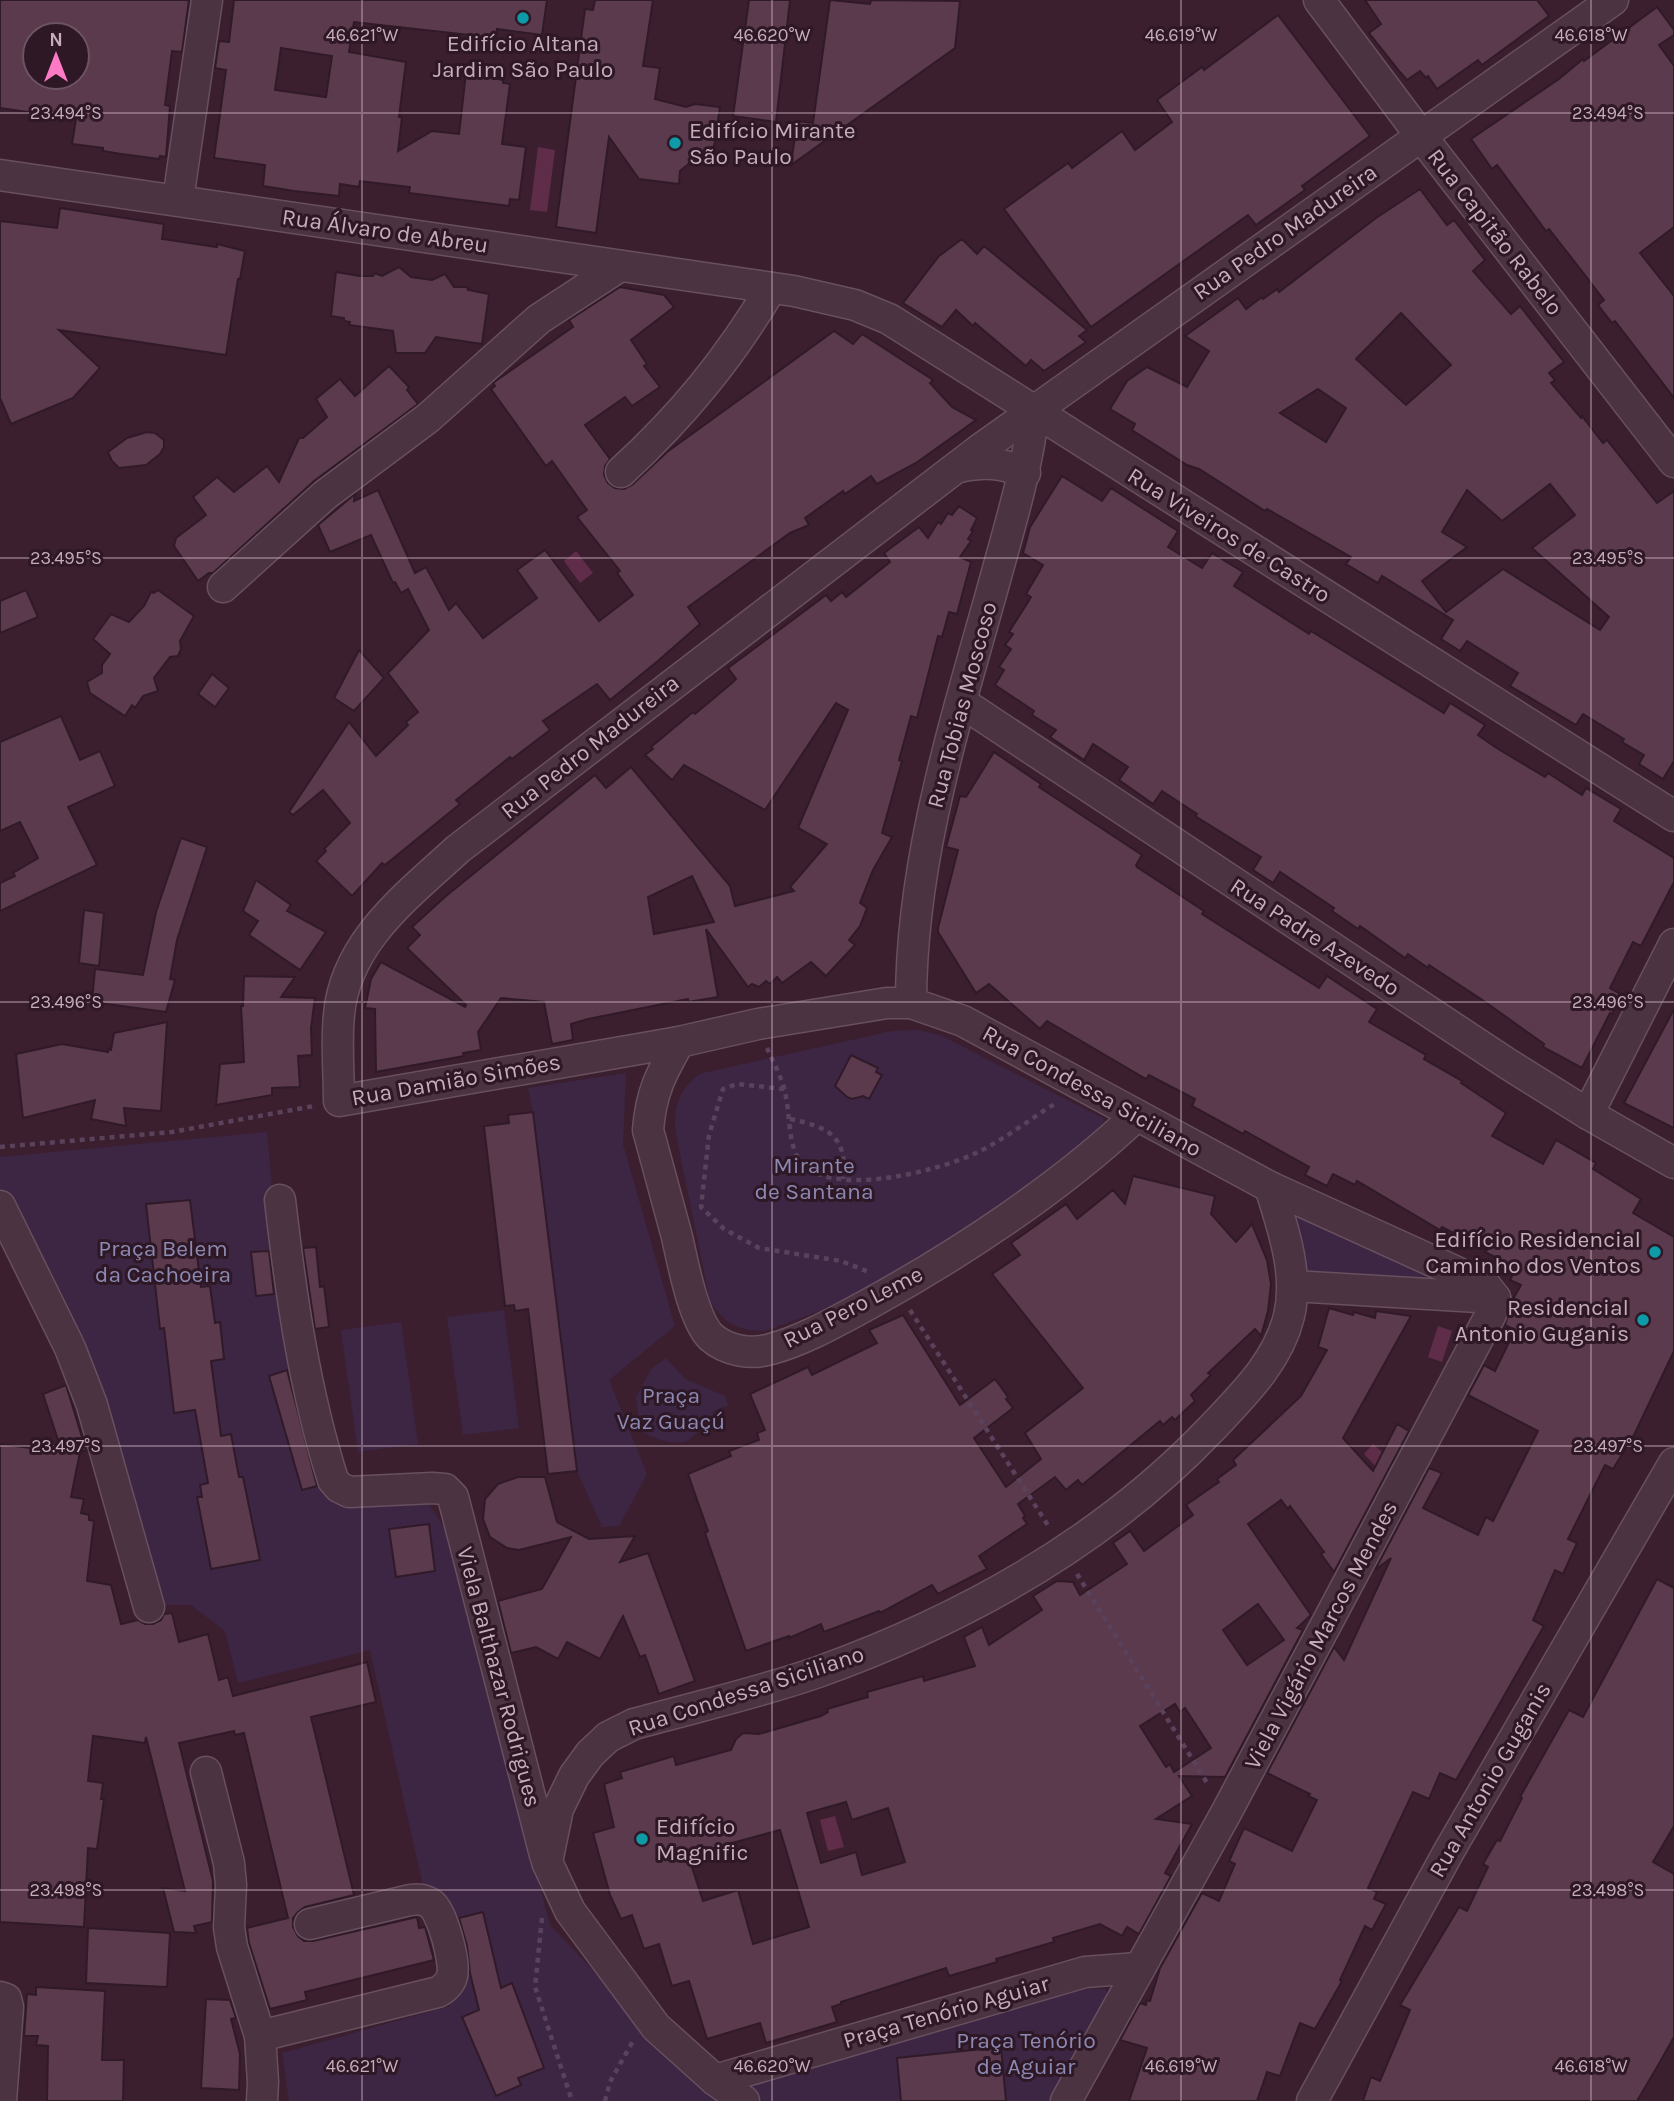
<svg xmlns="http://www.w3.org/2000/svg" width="1674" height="2101" font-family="Karla,sans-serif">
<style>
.green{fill:#3d2644}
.water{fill:#5f2d4a}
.building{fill:#5b3a4e;stroke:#311a28;stroke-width:2;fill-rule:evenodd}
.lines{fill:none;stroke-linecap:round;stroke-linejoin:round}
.minor-casing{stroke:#68505f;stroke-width:33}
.path{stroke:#5a425c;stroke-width:4.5;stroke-dasharray:5 5;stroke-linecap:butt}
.minor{stroke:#4b3341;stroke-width:30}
.ticks{fill:none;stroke:#c7adbc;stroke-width:2;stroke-opacity:0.45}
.culture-dot{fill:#0f9aa8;stroke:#2f1826;stroke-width:2.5}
.labels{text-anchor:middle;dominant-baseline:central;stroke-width:6;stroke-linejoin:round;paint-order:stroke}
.poi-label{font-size:23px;fill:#c7adbc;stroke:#2f1826;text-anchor:start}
.street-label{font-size:23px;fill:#c7adbc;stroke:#2f1826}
.park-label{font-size:23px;fill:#8c89b3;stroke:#2f1826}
.ticks-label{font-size:18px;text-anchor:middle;fill:#c7adbc;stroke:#2f1826;stroke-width:6;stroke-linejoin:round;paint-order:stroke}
</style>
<rect width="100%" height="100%" fill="#3b1f2f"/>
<g class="green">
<path d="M918,1030L940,1035L1103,1118L1109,1127L893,1284L765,1331C740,1331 723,1323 710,1301L676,1135C672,1109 679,1090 699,1074L892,1031Z"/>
<polygon points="626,1073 623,1144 675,1326 609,1380 647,1474 619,1526 602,1527 577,1471 533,1112 528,1088"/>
<polygon points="267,1132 286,1345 331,1500 425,1498 446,1530 550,1925 717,2101 289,2101 282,2053 450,2006 370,1650 238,1683 225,1631 191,1605 161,1605 104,1410 0,1190 0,1157"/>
<polygon points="1282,1203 1453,1287 1338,1276 1298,1270"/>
<polygon points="504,1310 519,1428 463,1435 447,1317"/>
<polygon points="401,1322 418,1444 358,1452 341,1330"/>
<path d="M666,1358L685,1379L725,1396L728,1405L714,1411L709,1425C698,1430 698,1432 690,1439C679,1448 650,1438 640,1430L636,1397L652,1368Z"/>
<polygon points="1079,1988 1106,1989 1110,2008 1052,2101 763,2101 738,2087"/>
</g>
<g class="water">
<polygon points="538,147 555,150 547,212 530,210"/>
<polygon points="576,551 593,573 580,583 564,561"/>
<polygon points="1438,1326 1452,1331 1442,1362 1428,1357"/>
<polygon points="1373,1444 1395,1464 1386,1477 1364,1454"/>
<polygon points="835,1816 844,1847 828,1851 820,1820"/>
</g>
<g class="building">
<path d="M0,0H189L182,52L172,51L165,105L170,106L166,157L160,156L159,159L121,154L103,151V148L72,144L76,119L0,108ZM35,35H77V77H35Z"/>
<path d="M234,0H547L542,35L497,29L496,38L354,22L349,52L406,62L399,117H402L398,151L432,131L459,134L466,73L503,80V83L510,84L502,144L526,147L519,200L510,199L509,206L409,193L410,187L360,181L359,187L340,184L339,196L294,191L263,186L265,165L214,158L226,70L215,68L219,41L229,42ZM281,48L332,56L326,97L275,90Z"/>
<polygon points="595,0 653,0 643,66 660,68 655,99 686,107 695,104 720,107 712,160 697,157 680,171 679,184 639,179 609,137 596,233 556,227 585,9 593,10"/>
<polygon points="749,0 790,0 776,122 733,116"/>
<polygon points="830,0 870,4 871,0 960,1 955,48 791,165 797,121 813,123"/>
<polygon points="1365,0 1537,0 1549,16 1482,65 1478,60 1437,89 1428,76 1426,78 1420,71 1407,80 1400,72 1369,33 1381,24"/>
<polygon points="1657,7 1674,30 1674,35 1659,45 1674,66 1674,227 1640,253 1674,296 1674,398 1615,321 1612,323 1598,305 1604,300 1581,270 1549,229 1546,231 1497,165 1492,169 1471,139 1559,79 1583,59 1584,61"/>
<polygon points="1278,15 1370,136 1302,186 1305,190 1256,225 1248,215 1091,327 1004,209 1068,163 1072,168 1122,131 1135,150 1172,122 1157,100 1202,67 1204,70"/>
<path d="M1420,189L1447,225L1454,220L1485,260L1473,271L1511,314L1520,306L1564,362L1549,373L1555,380L1551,383L1581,418L1582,416L1603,443L1607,440L1657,503L1674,491V761L1663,779L1639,764L1644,755L1622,742L1624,739L1583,714L1576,725L1510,686L1518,673L1467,641L1460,651L1441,639L1453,620L1382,576L1378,583L1346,564L1351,557L1267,509L1265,511L1199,469L1187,465L1135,432L1132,430L1135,424L1110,409L1127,381L1147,367L1187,387L1209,351L1185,336L1238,298L1246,309L1262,297L1263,299L1277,289L1279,292L1376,218ZM1401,313L1451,365L1406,405L1356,359ZM1318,389L1346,408L1326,442L1280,413ZM1550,484L1575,515L1532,548L1609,617L1600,630L1503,569L1446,612L1422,581L1467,547L1442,532L1467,490L1502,521Z"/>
<polygon points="60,208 164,224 162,239 217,247 217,244 245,251 240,279 238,279 226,355 59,330 100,368 73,398 11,424 0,398 0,221 57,228"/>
<polygon points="962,239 977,254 984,246 1087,330 1079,336 1086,342 1044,371 1031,360 1026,366 975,323 973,326 956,310 942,327 903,303 939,256"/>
<polygon points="399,267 411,277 432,280 445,274 454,287 467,287 468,290 489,294 482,344 436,337 425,353 396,353 393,331 349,325 350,322 344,321 344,318 331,316 336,272 360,276 373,276 375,273 382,276"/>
<polygon points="620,287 664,295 674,307 631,340 647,364 644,366 660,387 632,406 625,397 585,425 610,459 605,466 604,475 608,483 615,488 624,489 632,485 667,452 834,331 853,344 862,334 933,380 930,383 952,407 976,420 916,463 877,484 871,476 845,494 843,491 805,518 809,525 790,533 688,607 700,624 659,660 610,700 597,684 543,721 550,730 512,759 510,757 456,800 460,804 385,865 382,863 352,896 316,861 326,851 324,849 350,823 323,790 293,815 289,812 349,722 376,756 408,725 406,722 418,712 388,673 429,630 408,589 401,593 395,582 393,583 371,535 330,552 318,525 355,494 354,501 378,490 415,573 426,567 449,610 456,603 483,638 537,598 517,570 545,550 599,621 633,595 617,573 620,571 577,517 587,510 552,461 546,466 491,389 495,386 493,383 497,380 573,327 569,320"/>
<polygon points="389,366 409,387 407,390 418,404 314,481 213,573 209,573 198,581 174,546 176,538 206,515 193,497 217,477 234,492 267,466 279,482 299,438 303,438 327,417 316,399 340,379 355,396"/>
<polygon points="147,432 155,433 164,440 164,447 160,454 146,465 119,468 112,461 108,452 127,438"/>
<polygon points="1062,476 1102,501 1111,488 1178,531 1168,547 1202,568 1212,553 1243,572 1234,586 1309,634 1311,631 1444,713 1450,703 1485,725 1478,735 1495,747 1545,777 1548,773 1582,795 1586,788 1621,809 1614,821 1674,858 1674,882 1641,946 1633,942 1610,988 1622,995 1612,1014 1610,1013 1582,1068 1543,1047 1544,1044 1481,999 1429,965 1428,968 1408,954 1405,958 1360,926 1358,929 1332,911 1334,908 1280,872 1273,883 1253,870 1261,857 1195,816 1197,814 1162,791 1153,804 1119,780 1128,767 1093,744 1084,760 1050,737 1056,730 1032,715 1034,711 995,685 1004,670 999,667 1011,649 1005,645 1013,634 1009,632 1031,597 1026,594 1043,565 1023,553 1030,527"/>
<path d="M959,506L977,518L971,530L973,531L968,539L971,541L960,557L971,562L957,614L949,612L942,637L938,636L917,718L911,716L899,760L902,761L882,833L892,837L873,870L860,903L867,908L860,926L849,940L855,945L826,976L811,962L782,983L777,977L770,984L766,981L759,987L752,984L748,987L706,929L718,997L688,1002V999L588,1019L571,1024L573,1040L552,1044L544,1002L501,998L478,1032L481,1050L463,1053L464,1056L376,1072L375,1009L365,1008L371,979L381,962L465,1007L466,1005L407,948L420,935L412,927L446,896L595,775L606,788L631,767L730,886L735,906L794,891L790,887L827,844L798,828L848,710L836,703L765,810L684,765L672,780L645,755L653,749L651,747L693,712L695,714L732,683L736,679L728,668L826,595L831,601L842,592L846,597L890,562L884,553L919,527L928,538L938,522L941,524L948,513L952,515ZM692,876L714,922L654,934L648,897Z"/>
<polygon points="26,590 38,617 0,633 0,601"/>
<polygon points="158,590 194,616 180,641 181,649 178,656 170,657 154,678 158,691 143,696 135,708 132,705 125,716 90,693 87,682 102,673 102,665 110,654 93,639 111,614 129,622 144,606 151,592 154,593"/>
<polygon points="359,650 384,678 354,711 334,698"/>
<polygon points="212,674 229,688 215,707 198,694"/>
<polygon points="61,716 80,760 100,751 115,786 68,807 97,865 0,911 0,883 15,876 13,873 38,858 20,822 0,831 0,742"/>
<polygon points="994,752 1041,784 1039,787 1142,855 1136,865 1137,867 1204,911 1202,914 1319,988 1327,976 1377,1009 1369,1022 1426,1055 1424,1059 1462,1081 1461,1083 1506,1113 1492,1136 1543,1164 1556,1140 1596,1163 1593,1169 1641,1199 1633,1213 1674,1237 1674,1351 1634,1435 1613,1469 1605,1465 1568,1539 1577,1543 1563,1574 1555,1570 1533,1620 1544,1626 1456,1780 1440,1773 1429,1799 1413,1792 1368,1888 1377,1892 1374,1899 1386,1904 1372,1930 1365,1926 1340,1980 1342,1981 1315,2029 1300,2023 1280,2076 1267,2072 1257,2101 1129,2101 1147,2048 1120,2040 1140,2003 1146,2005 1147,2000 1150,2001 1160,1968 1202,1893 1219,1901 1235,1864 1229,1861 1244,1828 1292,1851 1317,1800 1308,1796 1310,1794 1267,1773 1334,1647 1344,1660 1391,1558 1375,1570 1429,1468 1442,1473 1423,1508 1478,1535 1486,1517 1493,1521 1538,1431 1468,1395 1484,1365 1495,1371 1515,1330 1505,1325 1512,1301 1521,1285 1510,1280 1516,1268 1485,1252 1487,1250 1442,1227 1440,1230 1357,1181 1355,1185 1333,1174 1327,1186 1305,1175 1309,1167 1245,1131 1243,1134 1192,1106 1195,1099 1149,1075 1146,1079 1047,1021 1040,1029 989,984 976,993 938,932 938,928 958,850 946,847 960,796 966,797"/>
<polygon points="181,838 207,847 177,940 170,979 175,980 166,1012 92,1002 95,969 143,975 156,912"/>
<polygon points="256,880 291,905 287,911 326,932 300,970 249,935 258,921 243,911"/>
<polygon points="84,910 104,913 99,966 79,963"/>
<polygon points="244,976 295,977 281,997 315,998 311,1028 312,1055 298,1056 300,1087 272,1088 272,1095 216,1105 220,1064 244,1062 241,1006 243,1006"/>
<polygon points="1674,1009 1674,1128 1624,1103"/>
<polygon points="167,1022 161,1111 124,1108 126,1126 91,1119 95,1100 23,1118 16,1054 62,1044 108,1052 108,1049 111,1050 114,1033"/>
<polygon points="851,1055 878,1068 876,1072 882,1075 869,1099 863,1096 852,1099 847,1097 835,1086"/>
<polygon points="533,1112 577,1471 548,1474 528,1309 515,1311 514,1305 505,1306 484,1126 509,1123 508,1115"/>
<polygon points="1133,1176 1215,1196 1211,1214 1236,1242 1252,1224 1267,1260 1271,1284 1268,1311 1261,1336 1255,1329 1208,1373 1211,1375 1191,1395 1195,1401 1175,1420 1172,1417 1163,1425 1160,1421 1082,1485 1078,1480 1066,1490 1055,1477 1018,1504 1025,1516 1023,1518 1027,1524 979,1556 987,1569 938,1594 932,1585 880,1613 879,1611 824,1632 821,1624 789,1638 789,1636 746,1651 705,1533 708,1531 688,1474 731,1456 729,1451 759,1440 757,1433 765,1430 750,1394 808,1367 812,1375 877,1343 869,1330 903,1315 960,1405 995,1379 1008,1397 1006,1399 1013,1408 974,1438 1006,1487 1041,1459 1025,1433 1083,1388 992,1274 1020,1255 1011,1243 1066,1204 1077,1219 1113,1190 1125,1204"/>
<polygon points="190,1200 201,1287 210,1286 215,1323 220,1322 224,1359 211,1361 221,1436 231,1434 239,1477 243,1477 260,1560 211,1569 197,1497 202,1497 200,1485 208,1483 195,1410 174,1413 164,1328 160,1329 146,1204"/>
<polygon points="316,1247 320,1287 324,1286 329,1327 315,1329 303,1248"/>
<polygon points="269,1251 274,1294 256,1296 251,1252"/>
<path d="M1329,1308L1353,1315L1354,1312L1375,1318L1376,1311L1411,1316L1343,1438L1373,1471L1397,1424L1409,1431L1334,1572L1321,1554L1324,1552L1290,1506L1288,1509L1281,1500L1248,1524L1311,1615L1297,1628L1303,1630L1225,1777L1179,1776L1192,1796L1156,1819L1192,1824L1165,1873L1171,1876L1139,1934L1127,1927L1122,1936L1100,1924L1053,1938L1054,1942L996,1959L997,1962L949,1976L946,1968L841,2002V2004L832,2007L837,2022L766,2043L760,2023L707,2039L689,1981L672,1986L659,1944L644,1949L632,1915L621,1919L610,1895L593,1833L614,1827L604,1784L622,1778L620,1772L674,1756L676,1765L731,1750L736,1739L743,1733L759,1734L821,1716L828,1712L827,1709L868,1697L867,1692L923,1676L924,1681L975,1666L964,1637L982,1627L989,1645L1042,1610L1033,1596L1057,1581L1073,1582L1080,1595L1127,1564L1113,1543L1130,1531L1144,1551L1193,1515L1186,1505L1219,1482L1217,1479L1236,1465L1233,1460L1301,1396L1327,1350L1318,1347ZM1258,1604L1284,1640L1247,1665L1223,1630ZM1175,1704L1180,1712L1185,1708L1211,1748L1174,1772L1170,1764L1166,1767L1140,1726ZM846,1802L852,1820L888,1808L905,1862L862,1875L856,1852L821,1863L807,1813ZM780,1830L809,1927L753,1944L738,1890L703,1901L688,1855Z"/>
<polygon points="287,1370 317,1486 302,1490 269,1376"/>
<polygon points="66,1385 86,1450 80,1452 71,1497 84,1499 81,1513 89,1515 89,1520 94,1521 87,1581 111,1585 121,1624 138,1620 145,1624 153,1624 161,1620 164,1614 172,1613 179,1642 208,1634 219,1680 228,1677 233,1696 367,1662 376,1702 311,1717 354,1895 305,1907 298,1912 293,1918 293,1927 298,1936 304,1941 313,1941 417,1917 419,1928 425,1927 434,1960 305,1992 307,2000 270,2009 249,1943 247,1928 288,1918 244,1733 235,1735 234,1731 179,1743 213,1881 212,1922 194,1926 196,1933 174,1932 163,1888 185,1891 146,1737 145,1743 93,1736 88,1781 103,1783 101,1799 104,1799 97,1849 88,1848 84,1927 0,1922 0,1444 62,1452 43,1394"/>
<polygon points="518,1477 545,1477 557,1522 589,1539 635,1536 620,1562 648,1553 695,1681 659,1694 645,1655 640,1657 623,1616 600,1659 567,1642 558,1659 536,1647 511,1653 498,1601 542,1589 571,1537 519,1550 507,1548 490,1537 483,1519 485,1499 498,1484"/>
<polygon points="429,1524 435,1571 396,1577 389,1529"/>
<polygon points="1657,1579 1674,1588 1674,1826 1653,1862 1674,1874 1674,2037 1660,2062 1637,2101 1363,2101 1371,2077 1380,2081 1410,2010 1400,2005 1459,1907 1467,1911 1488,1867 1483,1864 1497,1840 1500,1841 1522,1798 1520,1797 1569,1710 1583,1717"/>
<polygon points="483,1912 501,1988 512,1983 544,2068 518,2078 521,2085 496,2096 462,2017 479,2010 470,1973 467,1946 459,1918"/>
<polygon points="88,1928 170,1933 167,1987 86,1983"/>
<polygon points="36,1987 105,1991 102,2060 124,2060 123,2101 47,2101 48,2046 36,2045 38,2036 24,2036 27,1994 36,1995"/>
<polygon points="206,1999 230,2000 236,2018 231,2019 240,2054 239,2090 201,2088"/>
<polygon points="1001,2047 1006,2101 901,2101 897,2058"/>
</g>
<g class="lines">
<g class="minor-casing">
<g id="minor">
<polyline points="1319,0 1421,136 1674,462"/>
<polyline points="0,175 794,291 855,305 889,319 954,360 1674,816"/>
<polyline points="178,200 207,0"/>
<path d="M959,467C983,462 1002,462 1025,473"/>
<path d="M621,472C682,416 729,359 771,288"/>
<polyline points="223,587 325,495 428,418 539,319 620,266"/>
<polyline points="961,702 1508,1064 1588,1114 1674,1163"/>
<path d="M911,1003C911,860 955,723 993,587C1009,528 1027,471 1034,411"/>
<path d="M679,1042C661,1074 651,1092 648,1130C658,1166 667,1201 677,1237C683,1263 693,1319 711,1337C727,1351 751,1355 771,1349C804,1340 837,1321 867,1305C958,1255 1060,1188 1136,1116"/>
<polyline points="1588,1114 1674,944"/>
<path d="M280,1200C291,1295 304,1388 333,1480L339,1487L349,1492L432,1488L445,1489L453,1497L545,1855"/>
<polyline points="0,1206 70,1348 92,1405 149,1607"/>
<polyline points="1293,1286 1495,1298"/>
<path d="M1495,1298L1485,1285L1270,1187L963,1021L911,1003H887L758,1024L679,1042L339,1101C339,1073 336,1043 339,1015C345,942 408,895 458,849L979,450L1613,0"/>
<polyline points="206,1772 229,1863 231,1885 229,1927 232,1947 260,2036 263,2082 262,2101"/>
<polyline points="0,1997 6,1999 8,2007 1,2101"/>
<path d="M260,2036L438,1992C445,1988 450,1984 452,1976C456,1963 442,1911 431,1904C424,1899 418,1899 410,1900L310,1924"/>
<polyline points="715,2080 1085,1972 1138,1968"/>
<path d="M744,2101L715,2080L656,2027L570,1911L547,1862L558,1809L574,1776L590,1754L608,1737L634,1724C695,1707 758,1693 818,1672C965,1619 1103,1542 1211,1429C1242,1396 1278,1362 1289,1316C1299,1274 1283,1228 1270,1187"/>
<polyline points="1066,2101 1226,1813 1491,1314 1495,1298"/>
<polyline points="1312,2101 1449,1851 1674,1463"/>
</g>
</g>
<g class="path">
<path d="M767,1048C773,1062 782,1077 785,1093C790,1112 788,1139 797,1156C822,1202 937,1171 974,1154C1002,1141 1029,1120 1056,1103"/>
<polyline points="784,1089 737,1084 723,1089 709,1135 701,1207 724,1229 759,1248 841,1261 869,1272"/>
<path d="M790,1119C828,1127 848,1136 843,1179"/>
<polyline points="0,1147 172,1132 314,1106"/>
<polyline points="910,1310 1049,1527"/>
<polyline points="1077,1574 1209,1786"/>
<polyline points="542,1918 535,1987 572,2101"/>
<polyline points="605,2101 610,2082 633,2041"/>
</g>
<use href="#minor" class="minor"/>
</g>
<path class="ticks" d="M362,0V2101M772,0V2101M1181,0V2101M1591,0V2101M0,113H1674M0,558H1674M0,1002H1674M0,1446H1674M0,1890H1674"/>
<g class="culture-dot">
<circle cx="523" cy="18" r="7"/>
<circle cx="675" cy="143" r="7"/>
<circle cx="1655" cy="1252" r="7"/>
<circle cx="1643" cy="1320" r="7"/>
<circle cx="642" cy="1839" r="7"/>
</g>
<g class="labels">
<g class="poi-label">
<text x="523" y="43" text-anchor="middle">Edifício Altana<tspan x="523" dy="26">Jardim São Paulo</tspan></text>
<text x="689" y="130">Edifício Mirante<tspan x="689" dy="26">São Paulo</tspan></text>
<text x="1641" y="1239" text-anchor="end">Edifício Residencial<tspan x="1641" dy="26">Caminho dos Ventos</tspan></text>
<text x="1629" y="1307" text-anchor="end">Residencial<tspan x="1629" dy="26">Antonio Guganis</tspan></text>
<text x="656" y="1826">Edifício<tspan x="656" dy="26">Magnific</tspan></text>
</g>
<g class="street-label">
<text transform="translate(385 231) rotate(8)">Rua Álvaro de Abreu</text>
<text transform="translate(1285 232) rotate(-35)">Rua Pedro Madureira</text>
<text transform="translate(1495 232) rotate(52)">Rua Capitão Rabelo</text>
<text transform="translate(1229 535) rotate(32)">Rua Viveiros de Castro</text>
<text transform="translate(962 705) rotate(-75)">Rua Tobias Moscoso</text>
<text transform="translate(590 747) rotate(-38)">Rua Pedro Madureira</text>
<text transform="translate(1315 937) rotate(33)">Rua Padre Azevedo</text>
<text transform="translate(456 1080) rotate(-10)">Rua Damião Simões</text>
<text transform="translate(1092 1091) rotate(29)">Rua Condessa Siciliano</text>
<text transform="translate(853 1307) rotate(-27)">Rua Pero Leme</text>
<text transform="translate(1321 1635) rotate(-62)">Viela Vigário Marcos Mendes</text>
<text transform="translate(499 1677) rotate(75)">Viela Balthazar Rodrigues</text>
<text transform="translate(746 1691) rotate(-18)">Rua Condessa Siciliano</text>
<text transform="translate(1490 1780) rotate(-60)">Rua Antonio Guganis</text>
<text transform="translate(946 2012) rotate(-16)">Praça Tenório Aguiar</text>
</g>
<g class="park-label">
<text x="814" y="1165">Mirante<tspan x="814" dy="26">de Santana</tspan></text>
<text x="163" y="1248">Praça Belem<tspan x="163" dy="26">da Cachoeira</tspan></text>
<text x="671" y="1395">Praça<tspan x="671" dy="26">Vaz Guaçú</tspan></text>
<text x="1026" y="2040">Praça Tenório<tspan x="1026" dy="26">de Aguiar</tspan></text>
</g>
</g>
<g class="ticks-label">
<text x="362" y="41">46.621°W</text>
<text x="772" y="41">46.620°W</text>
<text x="1181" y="41">46.619°W</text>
<text x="1591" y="41">46.618°W</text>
<text x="66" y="119">23.494°S</text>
<text x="1608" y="119">23.494°S</text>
<text x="66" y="564">23.495°S</text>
<text x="1608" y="564">23.495°S</text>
<text x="66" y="1008">23.496°S</text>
<text x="1608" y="1008">23.496°S</text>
<text x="66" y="1452">23.497°S</text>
<text x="1608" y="1452">23.497°S</text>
<text x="66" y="1896">23.498°S</text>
<text x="1608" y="1896">23.498°S</text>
<text x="362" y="2072">46.621°W</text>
<text x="772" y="2072">46.620°W</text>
<text x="1181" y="2072">46.619°W</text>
<text x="1591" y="2072">46.618°W</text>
</g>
<g transform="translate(56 56)"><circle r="33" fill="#2f1826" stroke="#6c5462" stroke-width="2"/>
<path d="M0-5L12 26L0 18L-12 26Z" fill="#ff7ac4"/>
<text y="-10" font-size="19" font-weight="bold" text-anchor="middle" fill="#c7adbc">N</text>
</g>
</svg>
